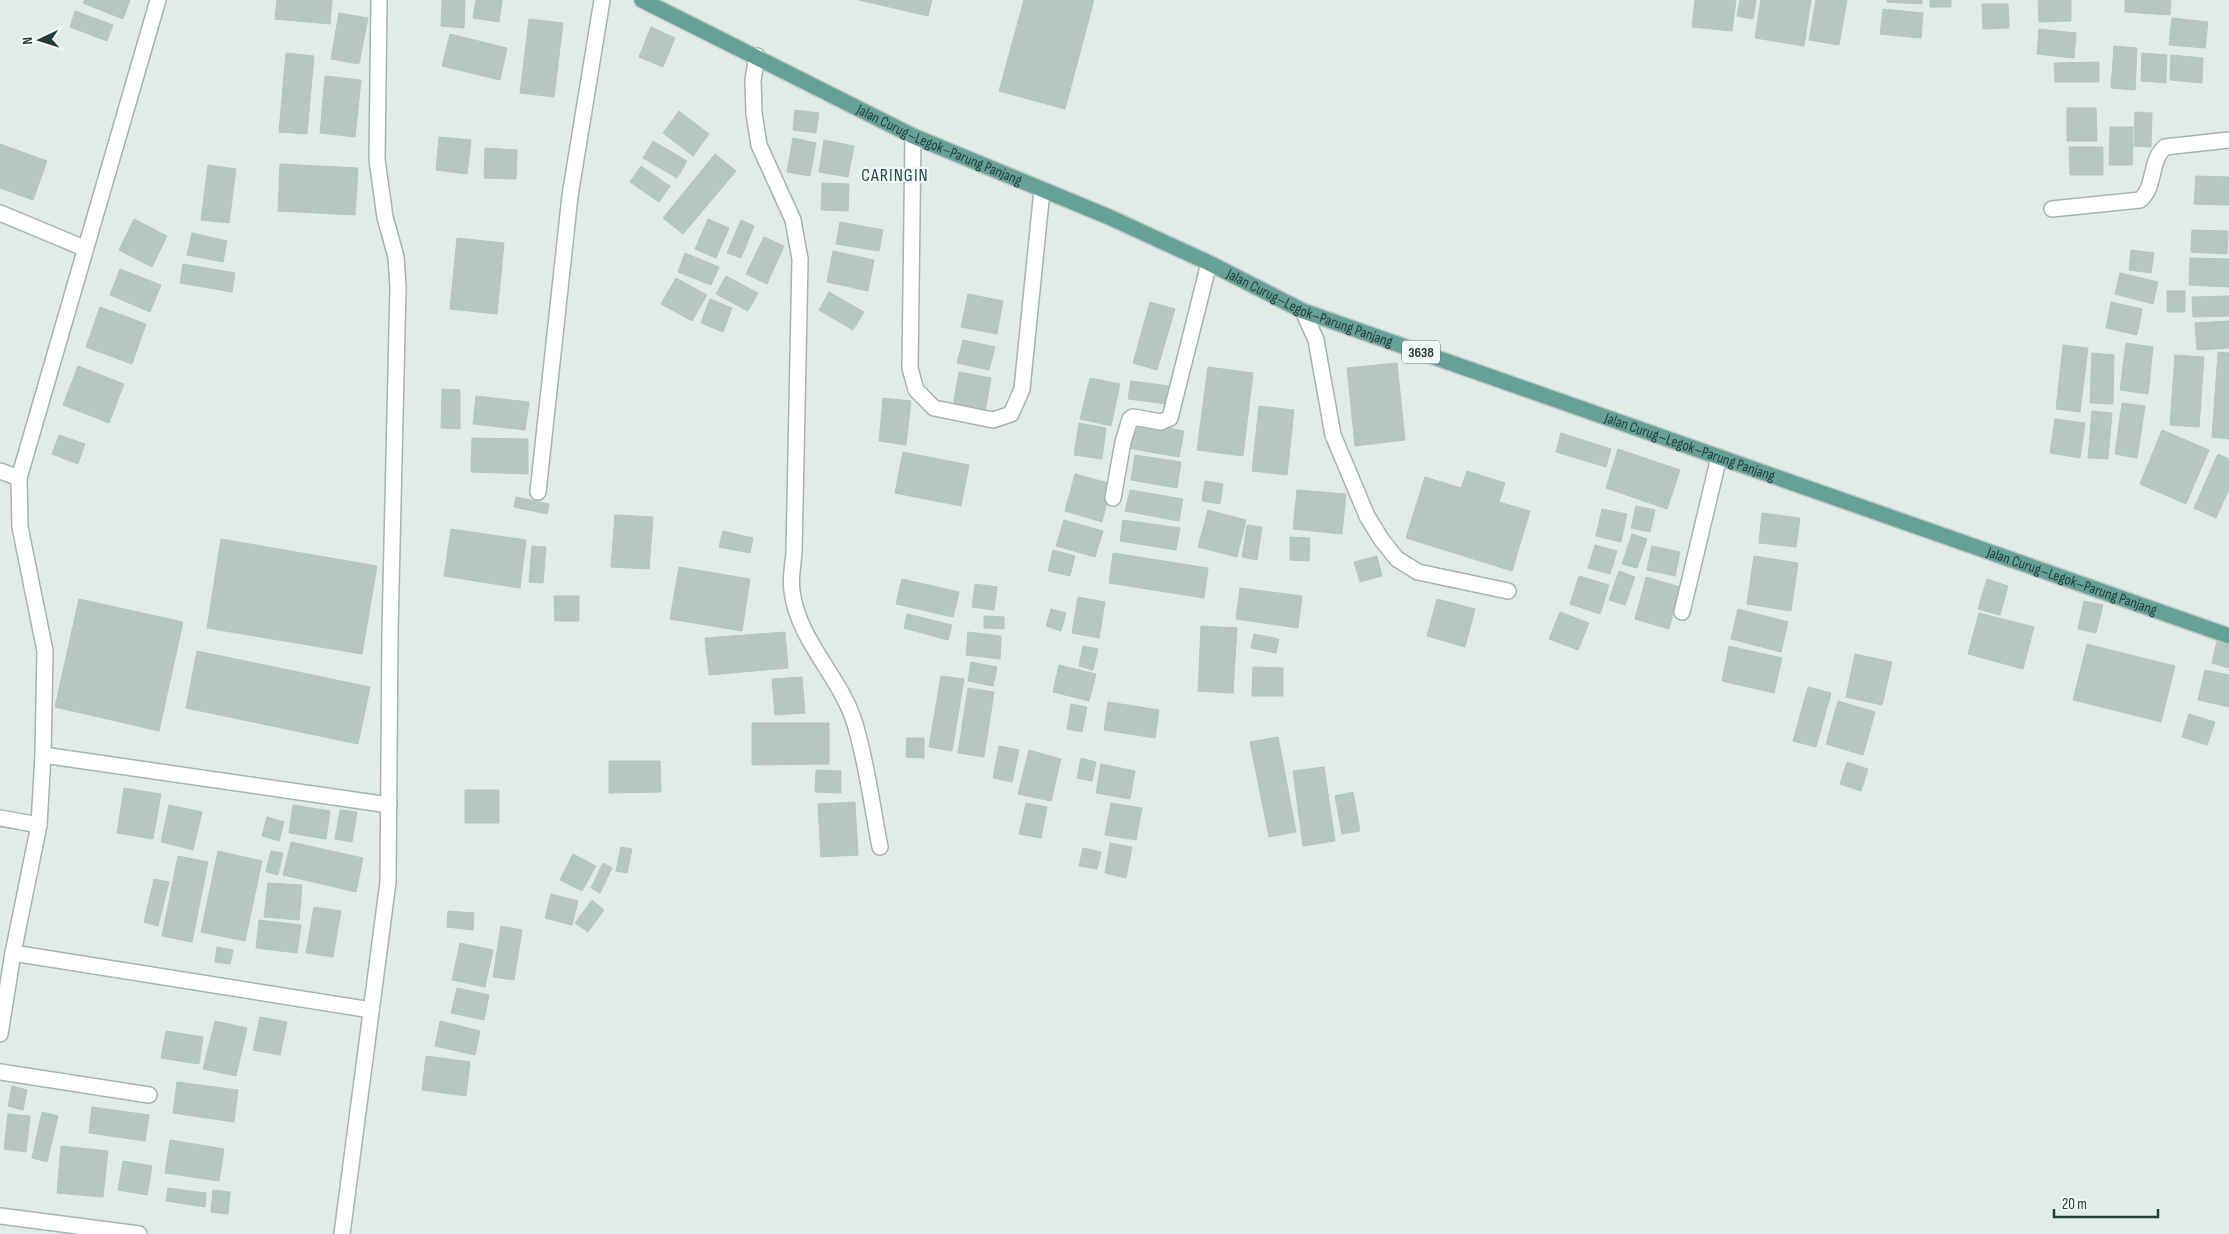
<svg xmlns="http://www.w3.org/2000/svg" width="2229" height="1234" font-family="'Sofia Sans Condensed',sans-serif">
<rect width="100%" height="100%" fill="#e1ece8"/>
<!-- building -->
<g fill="#b7c6c1" stroke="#b4c5c0">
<polygon points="85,0 130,0 123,19 83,3"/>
<polygon points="277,0 332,0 330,24 275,19"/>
<polygon points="442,0 465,0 464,28 441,26"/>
<polygon points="476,0 502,0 499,22 473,18"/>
<polygon points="859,0 932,0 928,16"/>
<polygon points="1024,0 1094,0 1065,109 999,91"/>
<polygon points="1695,0 1736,0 1732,31 1692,27"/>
<polygon points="1740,0 1756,0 1753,19 1737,16"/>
<polygon points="1761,0 1811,0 1804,46 1755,38"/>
<polygon points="1816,0 1847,0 1839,45 1809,40"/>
<polygon points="1887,0 1922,0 1922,4 1887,2"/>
<rect x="1930" y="0" width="21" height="7"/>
<polygon points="2038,0 2071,0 2071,21 2039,22"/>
<polygon points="2125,0 2171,0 2170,15 2125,12"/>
<polygon points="1982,4 2008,4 2009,28 1983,29"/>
<polygon points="1883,9 1923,13 1921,38 1880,34"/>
<polygon points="75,11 113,25 107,41 70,27"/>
<polygon points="339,13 368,18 359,64 331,59"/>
<polygon points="2172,18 2208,22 2205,48 2169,45"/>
<polygon points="529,19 563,23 554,97 520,93"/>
<polygon points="651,27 675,38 663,67 639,57"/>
<polygon points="2039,29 2076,33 2074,58 2037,54"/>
<polygon points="450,34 507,48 500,80 442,66"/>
<polygon points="2114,46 2137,48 2135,90 2111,88"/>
<polygon points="286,53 314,56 307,134 279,132"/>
<polygon points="2142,53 2167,55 2166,83 2141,81"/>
<polygon points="2171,55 2203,58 2202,83 2170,80"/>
<polygon points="2099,62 2099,82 2055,82 2054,63"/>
<polygon points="325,76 361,80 355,137 320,133"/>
<polygon points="2067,108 2096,108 2097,141 2067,141"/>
<polygon points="795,110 819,113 816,133 793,130"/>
<polygon points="679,111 709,134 693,156 663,133"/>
<polygon points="2135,112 2152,113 2151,147 2134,146"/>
<polygon points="2110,127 2133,127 2132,165 2109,165"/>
<polygon points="439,137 471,140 467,174 436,170"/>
<polygon points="793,138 816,143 810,176 787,172"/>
<polygon points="824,140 854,146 848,177 819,172"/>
<polygon points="653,141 687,161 677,178 643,158"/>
<polygon points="0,144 47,161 33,200 0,188"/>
<polygon points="2069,147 2103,147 2103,175 2070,175"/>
<polygon points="485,148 517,150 516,179 484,178"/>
<polygon points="715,154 736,171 683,234 663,218"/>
<polygon points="280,164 358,168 355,215 278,211"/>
<polygon points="208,165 236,169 229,223 201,220"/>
<polygon points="641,166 670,186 659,202 630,182"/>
<polygon points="2196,176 2229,177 2229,205 2194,204"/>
<polygon points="822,183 849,184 848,211 821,210"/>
<polygon points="134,219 167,236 152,267 119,250"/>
<polygon points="708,219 729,228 716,258 695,249"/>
<polygon points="741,220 754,226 741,258 727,253"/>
<polygon points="840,222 883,230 879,251 836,244"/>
<polygon points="2192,230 2228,231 2227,254 2191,252"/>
<polygon points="192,233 227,241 223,262 187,255"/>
<polygon points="764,237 784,246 767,284 746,274"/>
<polygon points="457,238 504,243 497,314 450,309"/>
<polygon points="2131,250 2154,253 2151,273 2129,270"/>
<polygon points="833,251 874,260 868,291 827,282"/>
<polygon points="685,253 719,267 711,285 678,272"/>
<polygon points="2190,258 2229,259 2229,287 2189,285"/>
<polygon points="183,264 235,273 232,292 180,283"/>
<polygon points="120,269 161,285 150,312 110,295"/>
<polygon points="2120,273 2158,282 2153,304 2115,294"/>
<polygon points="726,276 758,293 748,311 716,294"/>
<polygon points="676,278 707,295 692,321 661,304"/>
<rect x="2167" y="291" width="18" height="21"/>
<polygon points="829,292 864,312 853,330 819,310"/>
<polygon points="968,294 1003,301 997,334 961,327"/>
<polygon points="2229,296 2229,316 2193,317 2192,297"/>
<polygon points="710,299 732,308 723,332 701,323"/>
<polygon points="1150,302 1175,309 1157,370 1133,363"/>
<polygon points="2111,302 2142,309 2137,335 2106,328"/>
<polygon points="100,307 146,324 132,364 86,347"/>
<polygon points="2229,321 2229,348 2197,350 2195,323"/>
<polygon points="963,340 995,347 989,370 957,363"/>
<polygon points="2126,343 2153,347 2148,394 2120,390"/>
<polygon points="2063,345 2088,348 2080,412 2056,409"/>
<polygon points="2218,352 2229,353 2229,439 2212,437"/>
<polygon points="2092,353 2114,355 2113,404 2090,403"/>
<polygon points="2175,355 2204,357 2199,427 2170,425"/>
<polygon points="1397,363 1405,440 1355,446 1347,368"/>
<polygon points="78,366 124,384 109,423 63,405"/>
<polygon points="1208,367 1253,373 1243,456 1197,450"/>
<polygon points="959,372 991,378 985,412 953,406"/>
<polygon points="1090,378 1120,384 1111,426 1080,419"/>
<polygon points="1131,381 1170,386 1167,404 1128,399"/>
<polygon points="442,389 460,390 460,429 441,428"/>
<polygon points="476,396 529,402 525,430 473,424"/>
<polygon points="883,398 911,401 906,445 879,441"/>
<polygon points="2122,403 2145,406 2137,458 2115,454"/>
<polygon points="1259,406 1294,410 1287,475 1252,471"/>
<polygon points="2092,411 2112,413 2108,459 2088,458"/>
<polygon points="2055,419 2085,423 2080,458 2050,453"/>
<polygon points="1132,421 1184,431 1179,457 1127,448"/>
<polygon points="1079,423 1106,428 1102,459 1074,455"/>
<polygon points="2162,430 2209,450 2186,504 2140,484"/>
<polygon points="1561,433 1611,449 1606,467 1556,452"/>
<polygon points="59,435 85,444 78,464 52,454"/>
<polygon points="472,438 528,439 528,474 471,472"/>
<polygon points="1618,449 1680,470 1667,509 1606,488"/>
<polygon points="903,452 969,465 961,506 895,493"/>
<polygon points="2218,454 2229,459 2229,489 2216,518 2194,508"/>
<polygon points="1135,455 1181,462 1177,488 1131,480"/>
<polygon points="1467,471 1505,483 1499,502 1530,511 1512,571 1406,538 1425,477 1461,488"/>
<polygon points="1075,474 1112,484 1102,522 1065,511"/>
<polygon points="1205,481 1223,484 1220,504 1202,501"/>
<polygon points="1130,490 1183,499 1179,521 1125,511"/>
<polygon points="1297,490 1346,494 1342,534 1293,529"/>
<polygon points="516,497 549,504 547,514 514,507"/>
<polygon points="1636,506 1655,510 1650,532 1631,528"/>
<polygon points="1602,509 1627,514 1621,542 1596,536"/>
<polygon points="1208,510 1246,520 1237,557 1198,547"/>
<polygon points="1762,513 1800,518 1796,547 1759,543"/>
<polygon points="615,515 653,517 649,569 611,567"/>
<polygon points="1064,520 1103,531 1095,557 1056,546"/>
<polygon points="1123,520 1180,528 1176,550 1120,541"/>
<polygon points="1247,525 1262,527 1257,560 1242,557"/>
<polygon points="451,529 526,540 520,588 444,576"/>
<polygon points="723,531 753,538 750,553 719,547"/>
<polygon points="1632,534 1647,539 1637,568 1622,564"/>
<polygon points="1290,537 1310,538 1309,561 1290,560"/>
<polygon points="221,539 377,566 362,654 207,628"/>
<polygon points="1595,545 1617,551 1610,574 1588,568"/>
<polygon points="532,546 546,547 543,583 529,582"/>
<polygon points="1652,546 1680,552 1675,576 1647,570"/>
<polygon points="1053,550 1075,556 1070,576 1048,571"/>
<polygon points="1113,553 1208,568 1204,598 1109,583"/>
<polygon points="1377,556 1382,576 1360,582 1354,562"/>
<polygon points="1754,556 1798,563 1791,611 1747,604"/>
<polygon points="679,567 750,579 742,631 670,619"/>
<polygon points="1619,571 1635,577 1625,605 1609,600"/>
<polygon points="1579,576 1609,585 1600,614 1570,604"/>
<polygon points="1646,577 1680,587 1669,629 1635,619"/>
<polygon points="902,579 959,592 953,617 896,604"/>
<polygon points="1987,579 2008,586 2000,615 1978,609"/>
<polygon points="975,584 997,587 994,610 972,607"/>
<polygon points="1240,588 1302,596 1298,628 1236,619"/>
<polygon points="554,596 579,596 579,621 555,621"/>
<polygon points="1078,597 1105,602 1099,638 1072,633"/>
<polygon points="79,599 183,622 159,731 55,707"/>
<polygon points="1437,599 1475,609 1465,647 1427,636"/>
<polygon points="2084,601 2103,605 2096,633 2078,629"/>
<polygon points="1051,609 1066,613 1061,631 1046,626"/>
<polygon points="1738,609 1788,622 1781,652 1731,639"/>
<polygon points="1560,612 1589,623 1578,650 1549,639"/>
<polygon points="1979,613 2034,627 2023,669 1968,654"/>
<polygon points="907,614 952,625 948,640 904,628"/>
<polygon points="984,616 1004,617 1004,629 984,628"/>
<polygon points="1201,626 1237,628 1233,693 1198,691"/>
<polygon points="785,632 788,668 709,675 705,638"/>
<polygon points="968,632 1001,636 1000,659 966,655"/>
<polygon points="1254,634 1279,639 1276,653 1251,648"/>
<polygon points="2217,641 2229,644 2229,668 2212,663"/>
<polygon points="2087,644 2175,666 2161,722 2073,700"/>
<polygon points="1083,646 1098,649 1093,670 1079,666"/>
<polygon points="1729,646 1782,658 1774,693 1722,681"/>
<polygon points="197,651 370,687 358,744 186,708"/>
<polygon points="1855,654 1892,662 1882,705 1846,697"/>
<polygon points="971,662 997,667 993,686 968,681"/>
<polygon points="1059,665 1096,674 1089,701 1053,692"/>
<polygon points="1253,667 1283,668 1283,696 1252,696"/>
<polygon points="2205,670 2229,675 2229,707 2198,700"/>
<polygon points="941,676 964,679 952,751 929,747"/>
<polygon points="802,677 805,713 775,715 772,679"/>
<polygon points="1808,687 1831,693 1816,747 1793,741"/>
<polygon points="968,688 994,692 984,757 958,753"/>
<polygon points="1838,701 1875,712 1863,755 1826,744"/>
<polygon points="1108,702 1159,710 1155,738 1104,730"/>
<polygon points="1071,704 1087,707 1082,732 1067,729"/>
<polygon points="2189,714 2215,722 2207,745 2182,737"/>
<polygon points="752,723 829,723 829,764 752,765"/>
<polygon points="1278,737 1296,832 1269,837 1250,742"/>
<polygon points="907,738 924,738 924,758 906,757"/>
<polygon points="999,746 1019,750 1012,782 993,778"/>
<polygon points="1029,750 1061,759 1051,801 1018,794"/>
<polygon points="1081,758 1096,762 1092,781 1077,778"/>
<polygon points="609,761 660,761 661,792 609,793"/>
<polygon points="1847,762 1868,769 1861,791 1840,784"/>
<polygon points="1101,764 1135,771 1130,799 1096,793"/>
<polygon points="1324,767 1335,841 1303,846 1293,771"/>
<polygon points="816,770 841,771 841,793 815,792"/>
<polygon points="124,788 161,794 153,839 117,833"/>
<rect x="465" y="790" width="34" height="33"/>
<polygon points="1353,792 1360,831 1342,834 1335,796"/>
<polygon points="855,802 858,855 821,857 818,804"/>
<polygon points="1026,803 1047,807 1041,838 1019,834"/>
<polygon points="1111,803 1142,808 1136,840 1105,835"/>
<polygon points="169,805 202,812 193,850 161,842"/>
<polygon points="293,805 330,811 326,839 289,833"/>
<polygon points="340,810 357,812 352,842 335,839"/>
<polygon points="267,817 284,822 279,841 262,836"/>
<polygon points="291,842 363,858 356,892 283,875"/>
<polygon points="1110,843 1132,847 1126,878 1105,873"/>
<polygon points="621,847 632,849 627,873 616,871"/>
<polygon points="1083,848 1101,852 1097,869 1079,866"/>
<polygon points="218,851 262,861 245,941 201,932"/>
<polygon points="271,851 283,853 278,875 266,872"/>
<polygon points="573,854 596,866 582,891 560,880"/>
<polygon points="178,856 208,862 192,942 162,936"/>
<polygon points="603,863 612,868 600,893 591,888"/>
<polygon points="154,879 169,882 158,926 144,922"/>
<polygon points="268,883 302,885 299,920 264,917"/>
<polygon points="551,894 578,901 572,925 545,918"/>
<polygon points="592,900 604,910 588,932 575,923"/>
<polygon points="314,907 341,911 333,957 306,953"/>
<polygon points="448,911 474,913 473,930 447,927"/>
<polygon points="259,920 301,925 297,953 256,948"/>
<polygon points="501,926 522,930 514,980 493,977"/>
<polygon points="460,943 493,950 485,987 452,980"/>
<polygon points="217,947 233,950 230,964 215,962"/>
<polygon points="457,988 489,995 484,1020 451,1013"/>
<polygon points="260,1017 287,1022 280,1055 253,1050"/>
<polygon points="215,1021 247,1028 236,1076 203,1069"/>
<polygon points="440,1021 480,1031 475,1055 435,1046"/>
<polygon points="166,1031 203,1037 199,1064 161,1058"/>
<polygon points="426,1056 470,1062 466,1096 422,1090"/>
<polygon points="177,1082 238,1090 234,1122 173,1113"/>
<polygon points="12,1086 27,1090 23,1110 8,1106"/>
<polygon points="92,1107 149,1115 145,1141 89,1133"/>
<polygon points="42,1112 58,1116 47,1162 32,1158"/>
<polygon points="8,1114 30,1116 26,1152 4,1149"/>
<polygon points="170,1140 224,1149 219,1181 165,1173"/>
<polygon points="61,1146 108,1151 103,1197 57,1193"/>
<polygon points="123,1161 152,1166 147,1195 118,1190"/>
<polygon points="168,1188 206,1193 205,1207 166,1201"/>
<polygon points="213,1190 230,1192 228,1214 211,1212"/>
</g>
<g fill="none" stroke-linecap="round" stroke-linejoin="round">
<defs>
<g id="lane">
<polyline points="913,136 910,368 916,390 934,408 993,420 1011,414 1022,389 1042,190"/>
<path d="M 2052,209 L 2140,200 C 2156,187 2149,161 2165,147 L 2229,140"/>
</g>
<g id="street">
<path d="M 757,56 L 753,80 L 754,113 L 759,145 L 793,220 L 800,259 L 794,553 C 793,565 790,579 792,591 C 798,641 841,677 855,724 C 867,764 872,806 880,847"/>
<polyline points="0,213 84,248"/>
<polyline points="1303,311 1316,340 1333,435 1367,516 1381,539 1397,559 1418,572 1508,591"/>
<polyline points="0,471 19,478"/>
<polyline points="538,492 570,196 602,0"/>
<polyline points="1113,498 1123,442 1130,419 1133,417 1161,422 1170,418 1209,263"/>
<polyline points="1682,612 1719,457"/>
<polyline points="43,755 389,805"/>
<polyline points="0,818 39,825"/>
<polyline points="13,953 371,1010"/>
<polyline points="0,1034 13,953 39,825 43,755 45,651 20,527 19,478 158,0"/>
<polyline points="0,1072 149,1095"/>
<polyline points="0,1216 139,1234"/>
<polyline points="342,1234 388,882 390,631 398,287 396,257 385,217 377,160 379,0"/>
</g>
<g id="primary">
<path id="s1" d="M 642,0 L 913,136 L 1109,217 L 1209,263 L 1303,311 L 2229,636"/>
</g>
</defs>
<!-- lane casing -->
<use href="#lane" stroke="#a4b4b0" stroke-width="18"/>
<!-- street casing -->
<use href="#street" stroke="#a4b4b0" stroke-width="18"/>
<!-- primary casing -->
<use href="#primary" stroke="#c1c8c7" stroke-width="18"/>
<!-- lane -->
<use href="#lane" stroke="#fff" stroke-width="15"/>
<!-- street -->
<use href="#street" stroke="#fff" stroke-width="15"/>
<!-- primary -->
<use href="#primary" stroke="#66a198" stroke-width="15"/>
</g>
<g text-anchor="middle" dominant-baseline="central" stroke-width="4.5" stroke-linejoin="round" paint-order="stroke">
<!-- shield labels -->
<rect fill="#f2f8f6" stroke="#607471" stroke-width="1" x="1402" y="340.5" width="38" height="23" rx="4"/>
<g font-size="14" font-weight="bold" fill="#223c38">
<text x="1421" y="352">3638</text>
</g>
<!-- street labels -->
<g font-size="15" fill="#223c38" stroke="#f2f8f6">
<text stroke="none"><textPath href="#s1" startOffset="331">Jalan Curug–Legok–Parung Panjang</textPath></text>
<text stroke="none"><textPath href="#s1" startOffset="736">Jalan Curug–Legok–Parung Panjang</textPath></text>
<text stroke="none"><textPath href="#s1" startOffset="1141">Jalan Curug–Legok–Parung Panjang</textPath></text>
<text stroke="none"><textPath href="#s1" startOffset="1546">Jalan Curug–Legok–Parung Panjang</textPath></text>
</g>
<!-- quarter labels -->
<g font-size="18" letter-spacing="1" fill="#1e4e48" stroke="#f2f8f6">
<text x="895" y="175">CARINGIN</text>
</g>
</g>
<!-- north arrow -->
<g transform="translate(40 40) rotate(266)" stroke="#f2f8f6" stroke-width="4" paint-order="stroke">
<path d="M0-4L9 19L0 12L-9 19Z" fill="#223c38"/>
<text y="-8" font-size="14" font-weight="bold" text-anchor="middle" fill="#223c38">N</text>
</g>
<!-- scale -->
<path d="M2054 1209v8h104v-8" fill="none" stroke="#223c38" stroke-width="2.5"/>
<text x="2062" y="1209" font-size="15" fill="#223c38" stroke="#f2f8f6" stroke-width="4" paint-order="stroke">20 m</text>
</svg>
